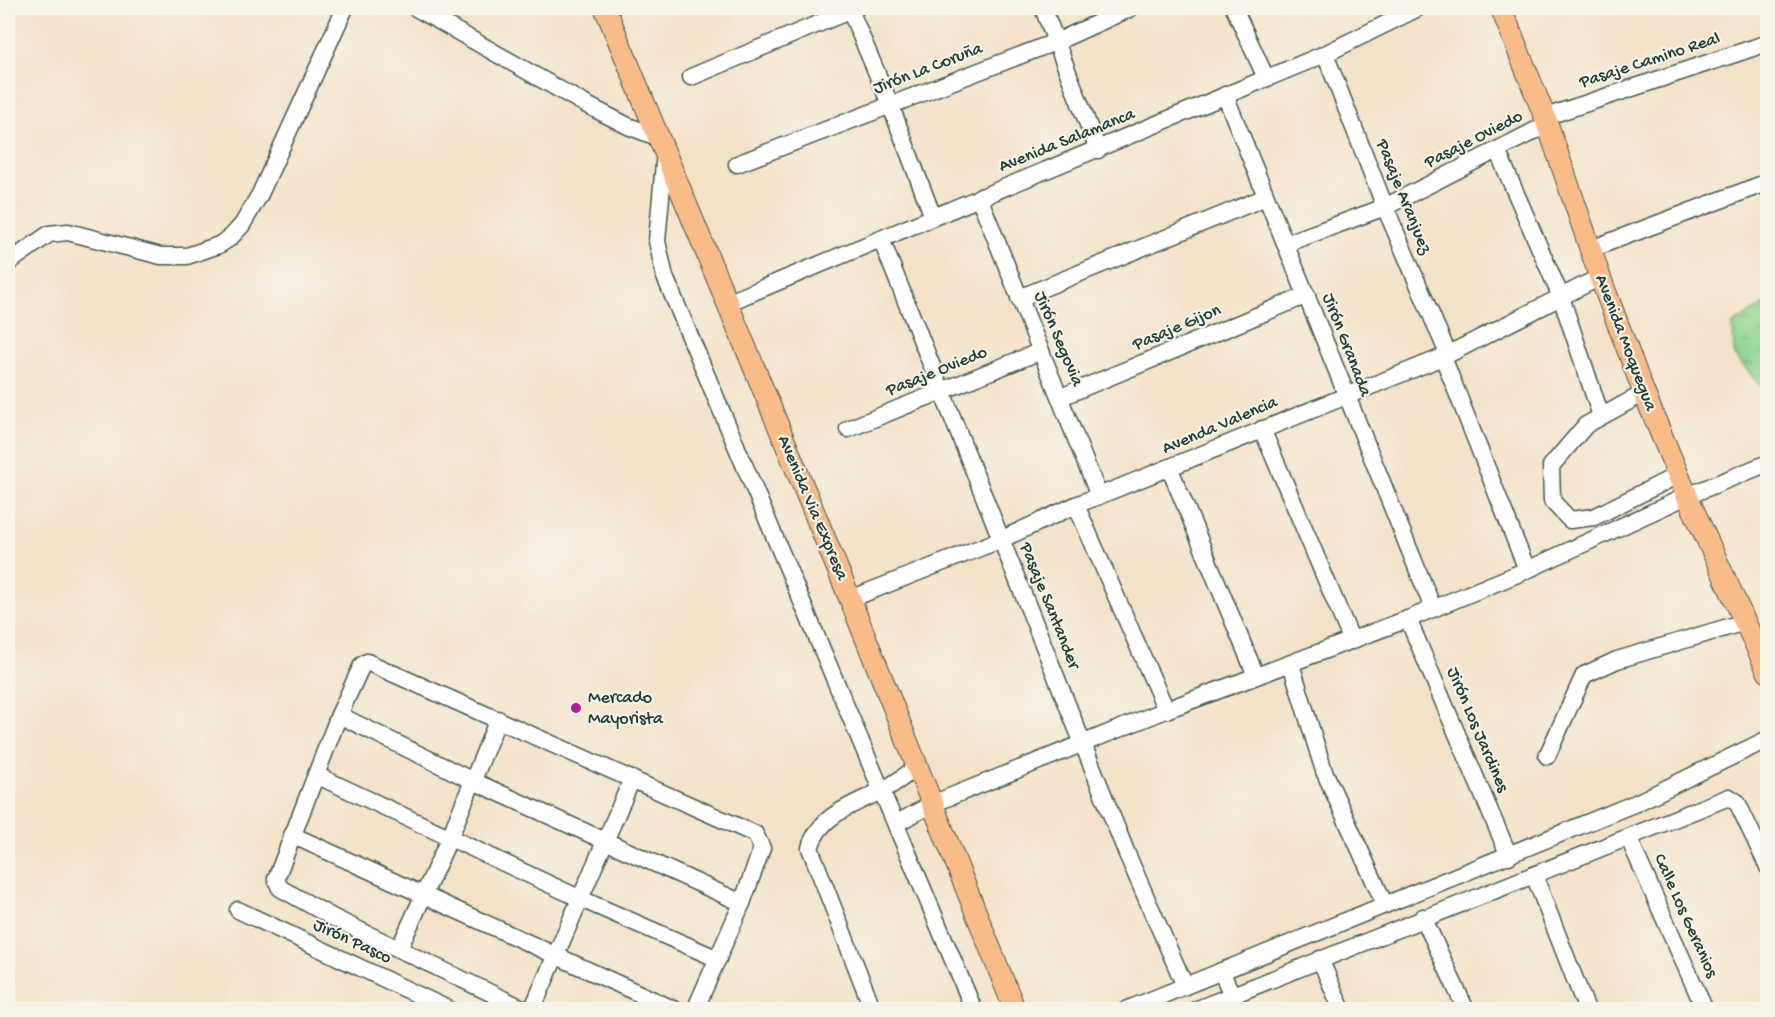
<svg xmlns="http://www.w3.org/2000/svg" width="1775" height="1017" font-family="'Gochi Hand',sans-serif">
<defs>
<pattern id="wetland-marsh" width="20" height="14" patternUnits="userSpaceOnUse" patternTransform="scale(1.5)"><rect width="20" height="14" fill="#91d791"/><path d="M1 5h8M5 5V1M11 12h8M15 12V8" fill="none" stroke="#7db97e"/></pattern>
</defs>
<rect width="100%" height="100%" fill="#f7f3e8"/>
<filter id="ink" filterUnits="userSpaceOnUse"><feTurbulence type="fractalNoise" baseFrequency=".0167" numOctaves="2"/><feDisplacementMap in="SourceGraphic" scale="12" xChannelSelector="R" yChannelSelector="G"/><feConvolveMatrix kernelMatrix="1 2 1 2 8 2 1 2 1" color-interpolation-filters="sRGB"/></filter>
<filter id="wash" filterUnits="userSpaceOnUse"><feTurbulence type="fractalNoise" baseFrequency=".008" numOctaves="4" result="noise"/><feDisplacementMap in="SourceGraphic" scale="24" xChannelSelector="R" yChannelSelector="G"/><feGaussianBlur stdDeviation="1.35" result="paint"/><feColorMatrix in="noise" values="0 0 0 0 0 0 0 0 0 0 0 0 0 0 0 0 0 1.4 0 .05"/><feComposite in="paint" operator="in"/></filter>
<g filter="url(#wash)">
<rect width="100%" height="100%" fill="#f4e2c8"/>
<!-- wetland -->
<polygon fill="url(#wetland-marsh)" stroke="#588a62" stroke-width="1.5" points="1767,303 1767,385 1762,388 1734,354 1733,324"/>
</g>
<g filter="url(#ink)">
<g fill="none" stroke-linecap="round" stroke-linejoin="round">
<defs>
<g id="minor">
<polyline points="416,8 585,104 628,126 660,138"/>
<polyline points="1043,8 1098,150"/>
<polyline points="1234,8 1266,78"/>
<polyline points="850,10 890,104 933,217"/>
<polyline points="1325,54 1385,207 1448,354"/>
<polyline points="691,77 856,8"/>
<path d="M 1225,95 C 1293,266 1362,437 1433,608"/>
<polyline points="1545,117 1768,43"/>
<polyline points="1497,150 1561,297 1601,416"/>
<polyline points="665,152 657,241 665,277 974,1010"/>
<polyline points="737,164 1058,41 1131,8"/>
<polyline points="979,197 1099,496"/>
<polyline points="881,239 1127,854 1185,986"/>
<polyline points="1285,244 1385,207 1548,124"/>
<polyline points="1591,249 1768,182"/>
<polyline points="8,263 49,234 68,232 161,256 187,256 219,245 230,238 242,225 260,194 345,8"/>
<polyline points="1019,298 1266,197"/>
<polyline points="727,303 1325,54 1418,8"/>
<polyline points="1443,357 1527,570"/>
<polyline points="1644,393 1586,425 1551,466 1552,501 1570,520 1594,517 1678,475"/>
<polyline points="1061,397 1307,295"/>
<polyline points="848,429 1041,351"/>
<polyline points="1262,429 1352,641"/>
<polyline points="1170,469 1256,676"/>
<polyline points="1076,505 1166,710"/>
<polyline points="850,599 1000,540 1076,505 1443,357 1600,277"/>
<polyline points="1408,619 1509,856"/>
<polyline points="1291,664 1324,771 1385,905"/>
<polyline points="339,715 473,781 742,903"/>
<polyline points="1547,756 1584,675 1617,660 1745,622"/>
<polyline points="316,775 581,899 718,959"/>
<polyline points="897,823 932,804 1166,710 1408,619 1527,570 1687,496 1768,463"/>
<polyline points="292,835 675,1010"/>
<polyline points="1629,839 1705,1010"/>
<polyline points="1534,875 1587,1010"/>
<polyline points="238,910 450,1010"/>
<polyline points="1423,917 1466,1010"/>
<polyline points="399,949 450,837 498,719"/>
<polyline points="1320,959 1342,1010"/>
<polyline points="1221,971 1239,1010"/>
<polyline points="526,1010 334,918 280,888 276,879 339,715 362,665 367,662 755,834 762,848 742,903 695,1010"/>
<polyline points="532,1010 632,779"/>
<path d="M 873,1010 L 810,848 C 819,815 853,805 881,791 C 894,785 906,775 917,767"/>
<polyline points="1126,1010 1636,803 1768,739"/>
<polyline points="1195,1010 1729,797 1737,802 1768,867"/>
</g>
<g id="major">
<polyline points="605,8 850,599 1015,1010"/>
<polyline points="1501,8 1545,117 1600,277 1644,393 1687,496 1768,672"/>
</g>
</defs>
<!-- minor casing -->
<use href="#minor" stroke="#3f564a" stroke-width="19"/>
<!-- major casing -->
<use href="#major" stroke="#3f564a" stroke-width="23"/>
<!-- minor -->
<use href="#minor" stroke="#fff" stroke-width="16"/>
<!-- major -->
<use href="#major" stroke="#f9bc89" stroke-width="21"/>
</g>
</g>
<!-- markers -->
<circle fill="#b5179e" stroke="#f7f3e8" stroke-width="2" cx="576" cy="708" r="6"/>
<g text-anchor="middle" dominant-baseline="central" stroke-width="4.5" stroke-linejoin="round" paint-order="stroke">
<!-- street labels -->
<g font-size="18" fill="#1f3d34" stroke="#f7f3e8">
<text transform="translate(1650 61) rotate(-18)">Pasaje Camino Real</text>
<text transform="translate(928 69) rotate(-21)">Jirón La Coruña</text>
<text transform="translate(1474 140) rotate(-27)">Pasaje Oviedo</text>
<text transform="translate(1067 141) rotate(-22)">Avenida Salamanca</text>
<text transform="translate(1403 197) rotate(68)">Pasaje Aranjuez</text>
<text transform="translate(1177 328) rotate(-23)">Pasaje Gijon</text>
<text transform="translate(1058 339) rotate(67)">Jirón Segovia</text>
<text transform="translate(1625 343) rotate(69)">Avenida Moquegua</text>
<text transform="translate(1346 345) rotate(69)">Jirón Granada</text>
<text transform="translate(937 372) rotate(-22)">Pasaje Oviedo</text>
<text transform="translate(1220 426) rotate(-23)">Avenda Valencia</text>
<text transform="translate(812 508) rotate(67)">Avenida Via Expresa</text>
<text transform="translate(1049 606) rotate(68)">Pasaje Santander</text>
<text transform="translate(1477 730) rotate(67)">Jirón Los Jardines</text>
<text transform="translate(1685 916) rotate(66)">Calle Los Geranios</text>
<text transform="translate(352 942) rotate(25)">Jirón Pasco</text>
</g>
<!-- poi labels -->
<g font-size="18" fill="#1f3d34" stroke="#f7f3e8" text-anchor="start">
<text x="588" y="698">Mercado<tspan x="588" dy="21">Mayorista</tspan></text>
</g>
</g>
<!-- margin -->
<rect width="1775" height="1017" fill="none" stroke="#f7f3e8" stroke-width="30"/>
</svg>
